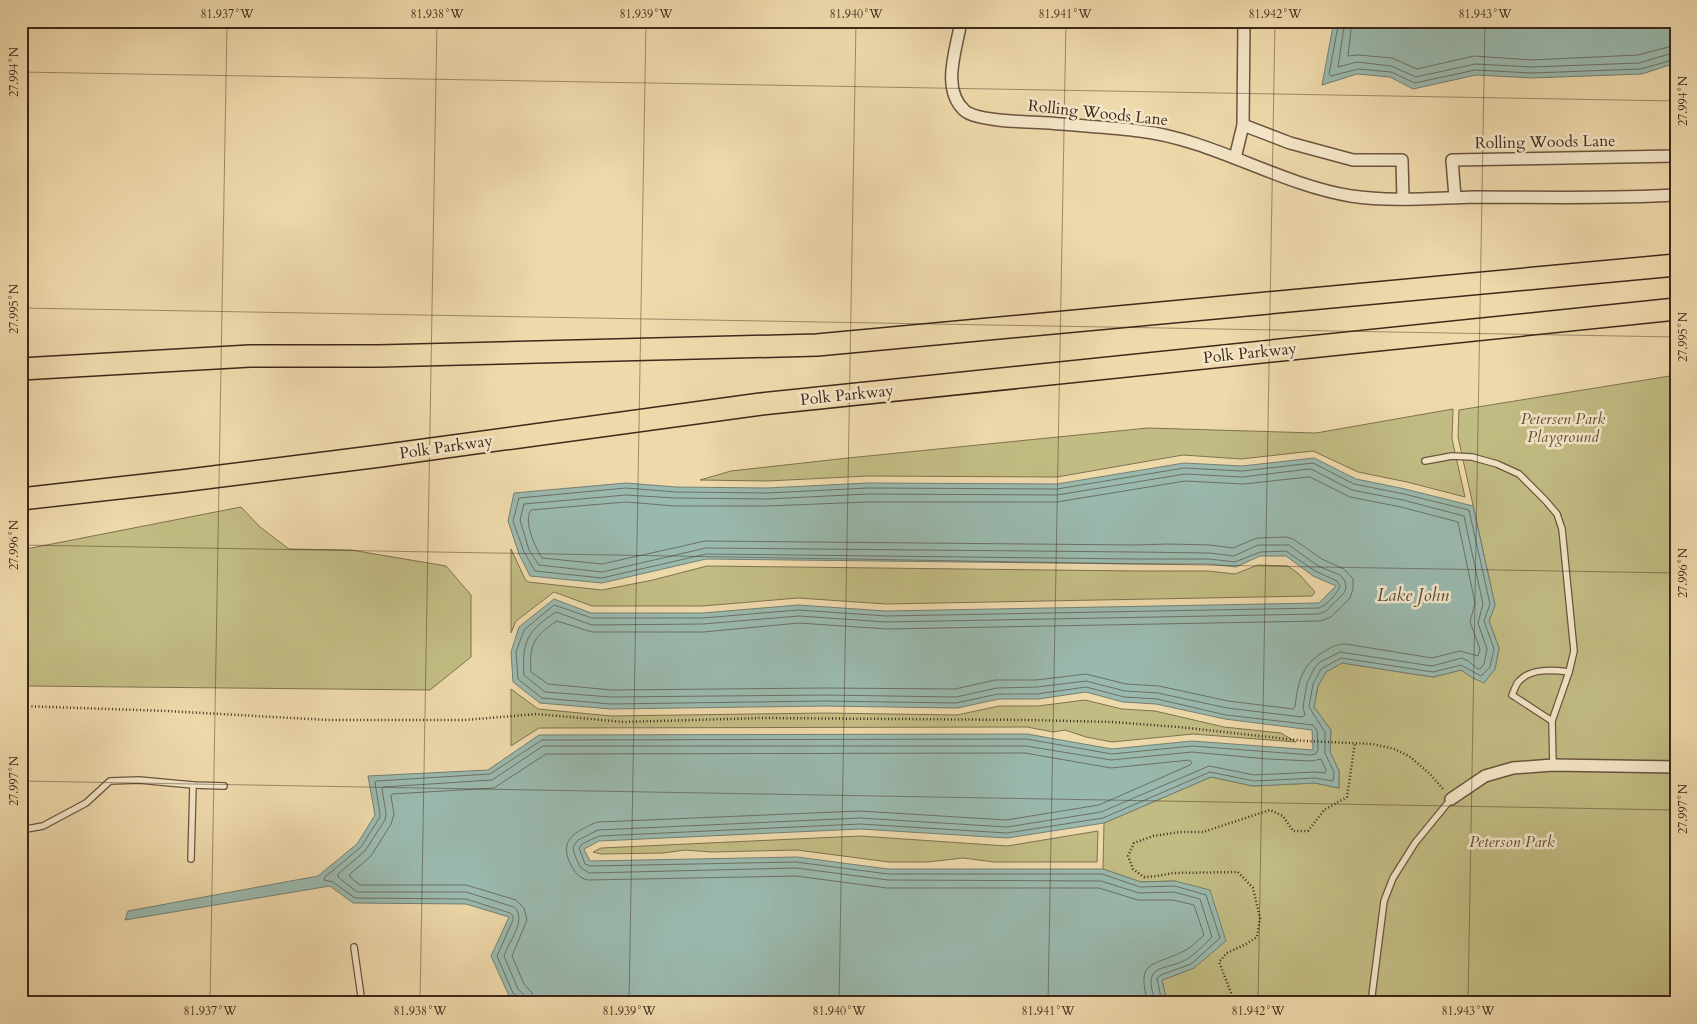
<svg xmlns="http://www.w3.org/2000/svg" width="1697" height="1024" font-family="Cardo,serif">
<rect width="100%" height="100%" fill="#eed9ab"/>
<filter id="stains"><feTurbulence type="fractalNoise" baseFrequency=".004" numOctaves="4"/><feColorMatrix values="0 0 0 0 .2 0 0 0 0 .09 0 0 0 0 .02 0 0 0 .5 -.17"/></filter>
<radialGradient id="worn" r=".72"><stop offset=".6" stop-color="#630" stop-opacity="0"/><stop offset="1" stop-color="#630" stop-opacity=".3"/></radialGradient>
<!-- green -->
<g fill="#c1bc83" stroke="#80724f">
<polygon points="1676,375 1676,1003 1215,1003 1194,997 1166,998 1162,980 1194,968 1175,881 1141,882 1103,869 1104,823 1211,777 1253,786 1315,783 1339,788 1339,771 1330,752 1331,730 1314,707 1318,686 1326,672 1342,663 1433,677 1461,670 1473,678 1484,682 1495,669 1499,648 1489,621 1495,605 1458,437 1459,410"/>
<polygon points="1453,409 1452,439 1465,497 1407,482 1358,472 1313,451 1241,459 1183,455 1057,477 868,476 767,481 700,480 731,471 848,458 1148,428 1316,433"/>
<polygon points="241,507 260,527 289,549 351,550 446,566 471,595 471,657 430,690 28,686 21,682 21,550"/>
<polygon points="511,549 525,579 528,582 602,590 653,580 707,566 1135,571 1208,571 1235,574 1258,565 1288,566 1299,574 1315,592 1312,596 886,604 798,598 703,606 592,606 554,592 516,621 511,633"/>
<polygon points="511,689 538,709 611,716 825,713 957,715 999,706 1038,706 1085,700 1122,709 1155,711 1224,727 1281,733 1296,742 1193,734 1112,742 1086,737 1065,730 1053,732 1027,727 539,728 511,746"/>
<polygon points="1098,831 1097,862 994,862 963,858 928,862 889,862 797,850 712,852 685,850 663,853 601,854 593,852 601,848 860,836 1007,846"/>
</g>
<!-- water -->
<g fill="#9ab9ae" stroke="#767f73">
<polygon points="1334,21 1676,21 1676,63 1642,74 1532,78 1476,75 1413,89 1390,77 1357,74 1322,85"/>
<polygon points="1314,458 1356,479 1405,489 1473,506 1495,605 1489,621 1499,648 1495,669 1484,683 1473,678 1461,670 1433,677 1342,663 1326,672 1318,686 1314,707 1331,730 1330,752 1339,771 1339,788 1315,783 1253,786 1211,777 1104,823 1007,838 860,829 599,841 584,849 590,861 797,857 888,869 1103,869 1141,882 1175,881 1210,890 1226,941 1194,968 1162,980 1166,998 1194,997 1215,1003 518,1003 510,998 491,956 509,917 466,904 353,903 330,886 125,920 128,911 318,876 357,844 375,815 368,776 488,770 539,735 1027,734 1112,749 1192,741 1313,750 1312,730 1225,719 1156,704 1123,702 1086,692 1038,699 999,699 957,708 825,706 611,709 540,703 513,682 511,652 519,627 554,599 591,613 703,613 798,605 886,611 1319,603 1336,586 1313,576 1286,556 1260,556 1236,567 1209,564 1136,564 706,559 602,583 530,576 519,554 508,521 514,493 626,483 676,487 767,488 868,483 1057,484 1184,463 1242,466"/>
</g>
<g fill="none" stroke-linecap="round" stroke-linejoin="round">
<!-- shore -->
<g stroke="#6c7064" stroke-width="1">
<polyline points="1339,21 1329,74 1331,76 1358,69 1391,72 1415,83 1475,70 1532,73 1641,69 1676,59"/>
<polyline points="1345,21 1338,67 1357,62 1391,66 1416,77 1475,64 1532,67 1639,63 1676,52"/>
<polyline points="1352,21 1348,56 1358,55 1392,58 1417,69 1474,56 1532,60 1638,55 1676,45"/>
<path d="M 1311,469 L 1352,490 L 1403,500 L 1464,516 L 1483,604 L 1478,623 L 1487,649 L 1484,664 L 1481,668 L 1478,669 L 1468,661 L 1462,658 L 1432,666 L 1340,652 L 1320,662 L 1315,667 L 1307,683 L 1303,707 L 1305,715 L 1302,717 L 1227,708 L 1158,693 L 1125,691 L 1086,681 L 1037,687 L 997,688 L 956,697 L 825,695 L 611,697 L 545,692 L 524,675 C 522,641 527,631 556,612 L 592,625 L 703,624 L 799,616 L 886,622 L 1319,614 L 1326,611 L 1344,593 L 1346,588 L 1345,581 L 1340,575 L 1318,566 L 1289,545 L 1258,545 L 1234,556 L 1209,553 L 1136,552 L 706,548 L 602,572 L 539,565 L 529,550 L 520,520 L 524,504 L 626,495 L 675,498 L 767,499 L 868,494 L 1057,495 L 1185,474 L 1242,477 Z"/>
<path d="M 1310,477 L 1350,497 L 1401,507 L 1458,522 L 1475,603 L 1470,622 L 1480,649 L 1478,656 L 1460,651 L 1432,658 L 1346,644 C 1338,644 1333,646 1327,650 C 1302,663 1298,681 1295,707 L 1293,709 L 1228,701 L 1159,686 L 1126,684 L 1086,674 L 1036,680 L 995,680 L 955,689 L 825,688 L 612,690 L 548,684 L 531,672 C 529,644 534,636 557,621 L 592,632 L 703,632 L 799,623 L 887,629 L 1320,621 L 1331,617 L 1350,598 L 1353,589 L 1353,579 L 1344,569 L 1322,559 L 1293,539 L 1286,537 L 1257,538 L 1233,548 L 1210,545 L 1169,544 L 1135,545 L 705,541 L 602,564 L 542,558 C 535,546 523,522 531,510 L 626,502 L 675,506 L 767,506 L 868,502 L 1057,502 L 1185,481 L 1243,484 Z"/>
<path d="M 520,1003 L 519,998 L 513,993 L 497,956 L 513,920 L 513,916 L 510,913 L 466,899 L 355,898 L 333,882 L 324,880 L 325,877 L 361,847 L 380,817 L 380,814 L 375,783 L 376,781 L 490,774 L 542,740 L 1026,739 L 1112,754 L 1192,746 L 1311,755 L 1316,754 L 1318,749 L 1317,730 L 1313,725 L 1226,715 L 1157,699 L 1124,697 L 1086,687 L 1037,694 L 998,694 L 956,703 L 825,701 L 611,704 L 542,698 L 518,679 L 516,652 L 524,630 L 554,605 L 592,618 L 703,618 L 798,610 L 886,616 L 1319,608 C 1327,605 1337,594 1340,586 L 1337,581 L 1315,571 L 1286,551 L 1260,552 L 1235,562 L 1209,559 L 1136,559 L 706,554 L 602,578 L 535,571 L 524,552 L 513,521 L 519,498 L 626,488 L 676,492 L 767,493 L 868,488 L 1057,489 L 1184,468 L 1242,471 L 1313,463 L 1354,484 L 1404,494 L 1469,510 L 1490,604 L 1484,621 L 1494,649 L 1490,667 L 1481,676 L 1461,665 L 1433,672 L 1341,658 L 1321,669 L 1313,684 L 1309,707 L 1325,732 L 1325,753 L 1334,772 L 1333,781 L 1315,778 L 1254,781 L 1210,772 L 1103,818 L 1007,833 L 860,824 L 599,836 L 582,844 L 579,848 L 585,864 L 590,866 L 796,862 L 888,874 L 1102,874 L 1140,887 L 1175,886 L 1206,895 L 1220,938 L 1191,964 L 1161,975 L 1157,978 L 1161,998 L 1163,1002 L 1196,1003"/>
<path d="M 526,1003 L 525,996 L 518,989 L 504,956 C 508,942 528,920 514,907 L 466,892 L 357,892 L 338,877 L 338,874 L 365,851 L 385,820 L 386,813 L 382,789 L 383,787 L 492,780 L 543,746 L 1026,746 L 1111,760 L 1192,752 L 1268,759 L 1312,761 L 1321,759 L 1326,770 L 1325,773 L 1315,772 L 1254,775 L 1209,766 L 1101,812 L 1007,827 L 860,818 L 598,830 L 578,840 L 573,847 L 574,853 L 580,867 L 589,873 L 796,868 L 888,880 L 1101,881 L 1139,893 L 1174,892 L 1200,899 L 1212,937 C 1205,944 1197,952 1189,958 C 1165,973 1140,960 1156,1003"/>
<path d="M 534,1003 L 532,993 L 524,984 L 512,956 L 527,920 L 524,908 L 516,900 L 466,885 L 360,885 L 350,877 L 350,874 L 371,856 L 391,824 L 394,814 L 391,796 L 392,794 L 494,788 L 546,754 L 1025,753 L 1111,768 L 1190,760 L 1192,763 L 1190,765 L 1099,805 L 1006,820 L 860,811 L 599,822 C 592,823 587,827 581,830 C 565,838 563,850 571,865 C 575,873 579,878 588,880 L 796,876 L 887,888 L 1099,888 L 1138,900 L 1173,900 L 1194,905 L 1204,935 C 1197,941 1190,949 1182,952 C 1151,967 1136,960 1148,1003"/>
</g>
<defs>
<g id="lane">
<polyline points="1425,461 1452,456 1472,457 1497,464 1519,474 1545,500 1557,514 1562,529 1574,651 1569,672 1552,721 1553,765"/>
<path d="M 1552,721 L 1512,695 C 1514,691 1516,684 1519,681 C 1531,668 1553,670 1569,672"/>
<polyline points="21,830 43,826 86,803 110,781 139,780 193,785 224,786"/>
<polyline points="191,859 193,785"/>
<polyline points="354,947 362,1003"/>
<polyline points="174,1003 214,999 227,1003"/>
<polyline points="1371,1003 1384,901 1393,878 1415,843 1451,799"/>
</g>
<g id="street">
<path d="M 961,21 C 957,48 940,89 965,111 C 979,122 1032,122 1050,123 C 1080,126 1110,127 1140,131 C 1214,140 1278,184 1351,196 C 1392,202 1434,198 1474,197 C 1541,197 1609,199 1676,195"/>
<polyline points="1243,125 1290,143 1353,160 1402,160 1403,199"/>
<polyline points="1235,158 1243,125 1244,21"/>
<polyline points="1455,197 1452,160 1676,156"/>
<polyline points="1451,799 1485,776 1513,768 1553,765 1676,767"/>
</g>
<g id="highway">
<polyline points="21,369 250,356 379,356 817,345 1676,265"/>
<polyline points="21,499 181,481 380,456 761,404 1676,309"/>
</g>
</defs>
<!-- lane casing -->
<use href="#lane" stroke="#6b543f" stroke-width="8"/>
<!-- street casing -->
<use href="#street" stroke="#6b543f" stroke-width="14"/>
<!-- highway casing -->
<use href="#highway" stroke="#3f281b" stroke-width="24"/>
<!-- path -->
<g stroke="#3f281b" stroke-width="2.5" stroke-dasharray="1 2.5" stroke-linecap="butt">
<polyline points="21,706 167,711 328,720 465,720 537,714 624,722 762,718 1030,720 1112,722 1179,727 1305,741 1373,744 1394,749 1409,756 1430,774 1444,790"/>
<polyline points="1235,1003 1219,962 1227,953 1246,944 1257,937 1260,918 1253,888 1238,872 1173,873 1157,876 1144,877 1133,869 1128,856 1134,843 1153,836 1180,832 1203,832 1270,810 1283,816 1293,831 1308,831 1324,810 1347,797 1355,743"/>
</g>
<!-- lane -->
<use href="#lane" stroke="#f4e6c8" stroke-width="5.5"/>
<!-- street -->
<use href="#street" stroke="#f4e6c8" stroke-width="11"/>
<!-- highway -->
<use href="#highway" stroke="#eed9ab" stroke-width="21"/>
</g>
<!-- ticks -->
<path fill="none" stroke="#3f281b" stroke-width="1" stroke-opacity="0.45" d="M 21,72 L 1676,101M 21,308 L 1676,337M 21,545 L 1676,573M 21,781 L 1676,810M 210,1003 L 227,21M 420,1003 L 437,21M 629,1003 L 646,21M 839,1003 L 856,21M 1048,1003 L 1066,21M 1258,1003 L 1275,21M 1468,1003 L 1485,21"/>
<g text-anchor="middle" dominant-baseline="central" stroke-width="5" stroke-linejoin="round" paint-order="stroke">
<!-- street labels -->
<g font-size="16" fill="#3f281b" stroke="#f4e6c8">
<text transform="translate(1098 113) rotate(6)">Rolling Woods Lane</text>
<text transform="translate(1545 142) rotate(-1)">Rolling Woods Lane</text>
<text transform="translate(1250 353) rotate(-6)">Polk Parkway</text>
<text transform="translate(847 395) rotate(-6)">Polk Parkway</text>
<text transform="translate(446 447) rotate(-8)">Polk Parkway</text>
</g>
<!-- park labels -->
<g font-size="16" font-style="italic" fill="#604d35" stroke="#f4e6c8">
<text x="1563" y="419">Petersen Park<tspan x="1563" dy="18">Playground</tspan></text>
<text x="1512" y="842">Peterson Park</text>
</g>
<!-- water labels -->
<g font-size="18" font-style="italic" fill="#564c40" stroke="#f4e6c8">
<text x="1413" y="595">Lake John</text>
</g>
</g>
<!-- margin -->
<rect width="1697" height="1024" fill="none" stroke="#eed9ab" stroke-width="55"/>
<rect x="28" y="28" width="1642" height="968" fill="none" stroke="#3f281b" stroke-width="2"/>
<g font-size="12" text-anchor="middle" fill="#3f281b">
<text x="227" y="18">81.937°W</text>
<text x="437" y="18">81.938°W</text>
<text x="646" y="18">81.939°W</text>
<text x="856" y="18">81.940°W</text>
<text x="1065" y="18">81.941°W</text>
<text x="1275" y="18">81.942°W</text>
<text x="1485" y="18">81.943°W</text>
<text transform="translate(14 72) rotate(-90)" y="4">27.994°N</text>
<text transform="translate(1683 101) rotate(-90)" y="4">27.994°N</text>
<text transform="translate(14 309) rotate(-90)" y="4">27.995°N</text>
<text transform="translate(1683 337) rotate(-90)" y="4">27.995°N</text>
<text transform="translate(14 545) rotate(-90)" y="4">27.996°N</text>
<text transform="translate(1683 573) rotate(-90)" y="4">27.996°N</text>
<text transform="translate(14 781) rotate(-90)" y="4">27.997°N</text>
<text transform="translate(1683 809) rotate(-90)" y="4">27.997°N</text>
<text x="210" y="1015">81.937°W</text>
<text x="420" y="1015">81.938°W</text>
<text x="629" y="1015">81.939°W</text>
<text x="839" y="1015">81.940°W</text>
<text x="1048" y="1015">81.941°W</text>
<text x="1258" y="1015">81.942°W</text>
<text x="1468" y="1015">81.943°W</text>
</g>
<rect width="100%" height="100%" filter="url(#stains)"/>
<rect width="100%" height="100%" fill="url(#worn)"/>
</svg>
